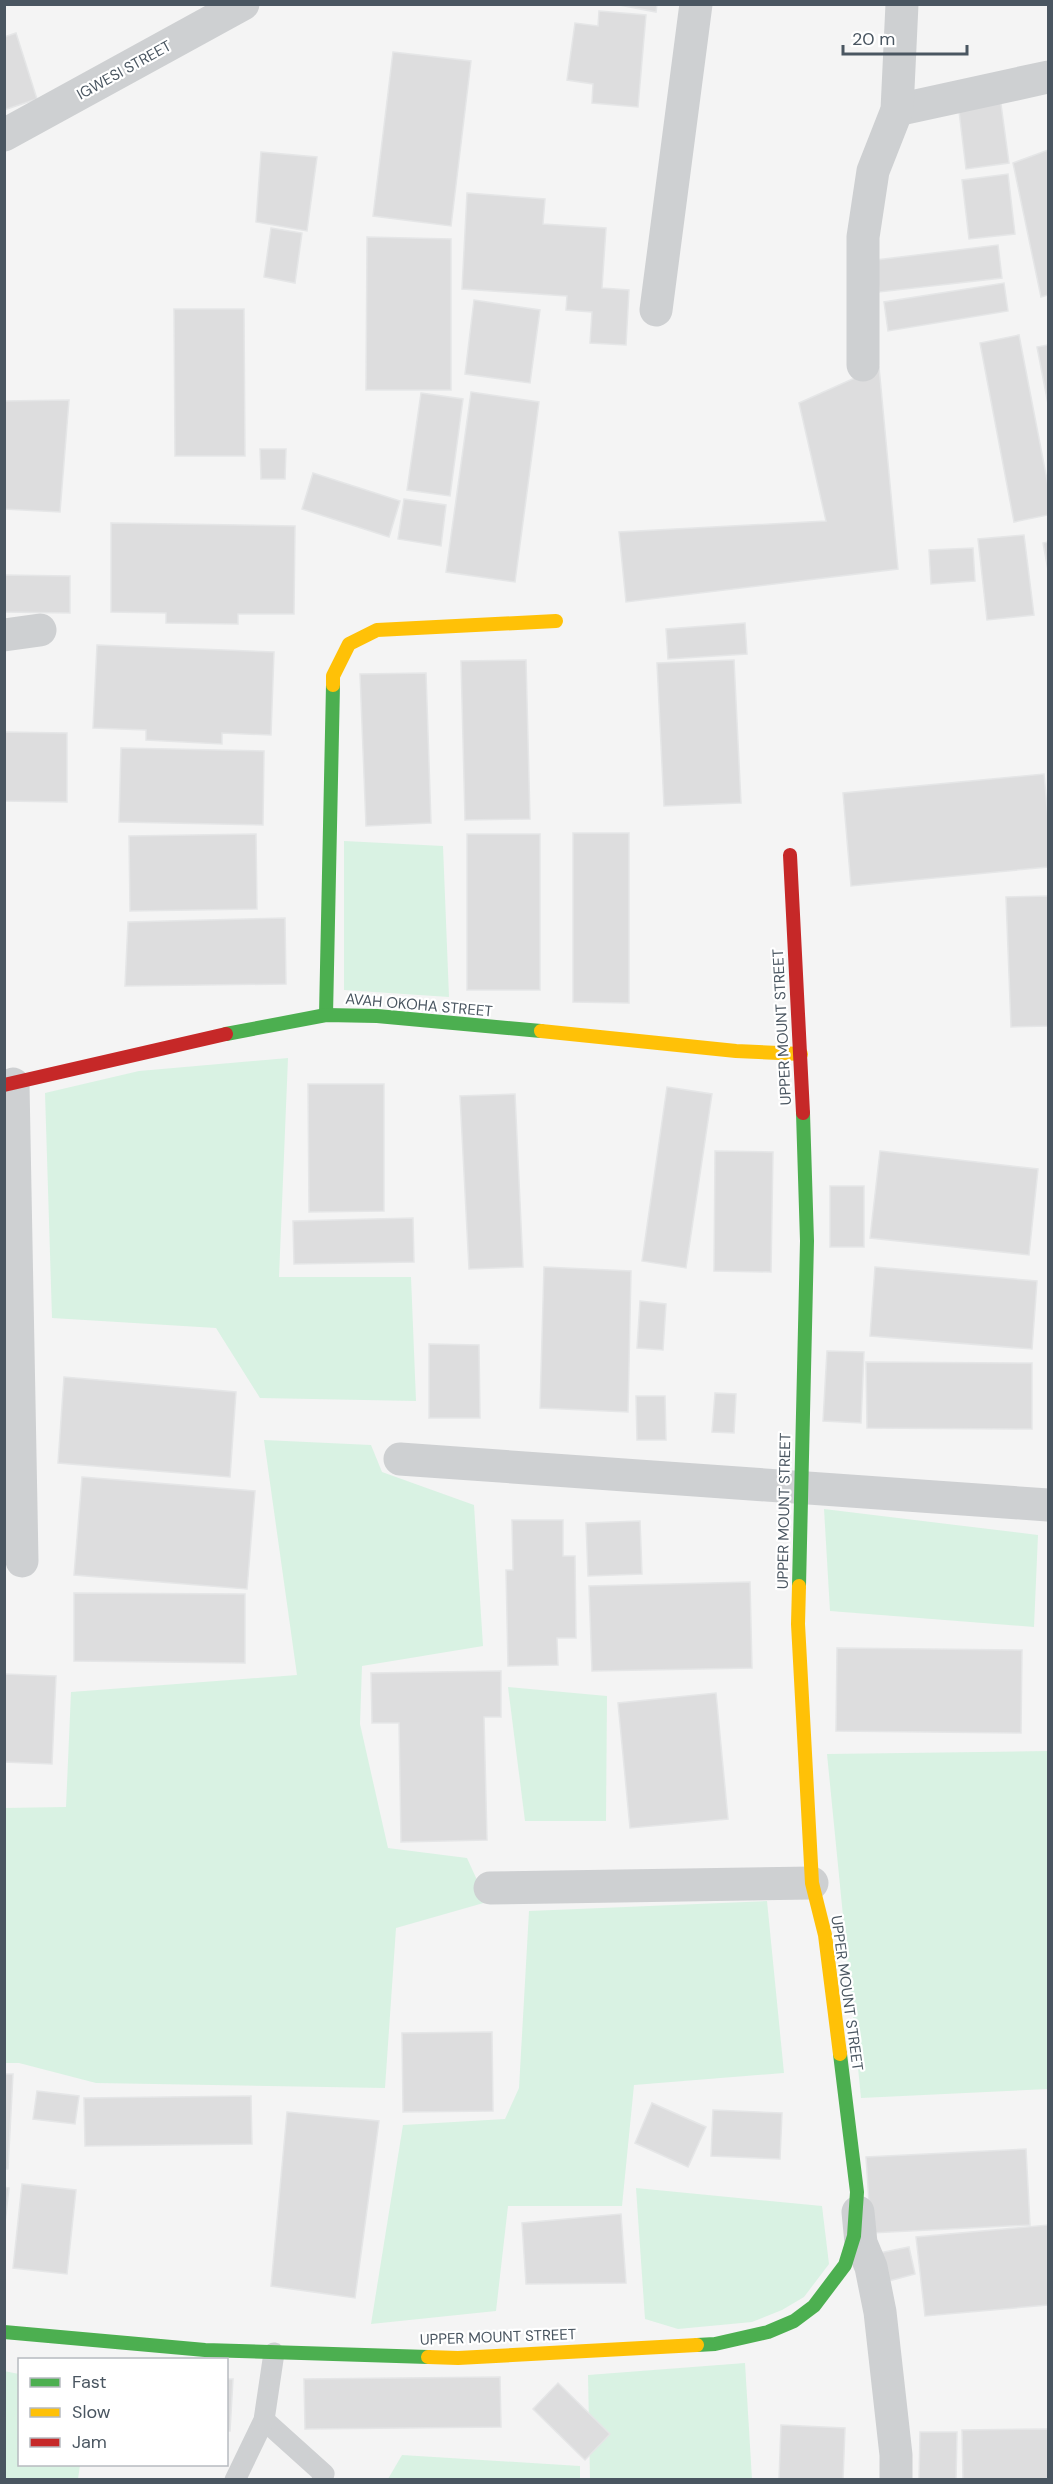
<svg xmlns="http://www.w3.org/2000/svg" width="1053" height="2484" font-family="'DM Sans',sans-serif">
<rect width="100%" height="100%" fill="#f4f4f4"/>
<!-- green -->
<g fill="#d9f2e3">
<polygon points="344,841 443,846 449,997 344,990"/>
<polygon points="288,1058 279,1277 411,1277 416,1401 260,1398 216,1328 52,1318 45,1093 139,1071"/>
<polygon points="264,1440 371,1445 382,1472 474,1505 483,1646 362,1666 360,1724 388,1848 467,1858 487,1902 396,1928 385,2088 96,2083 19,2063 5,2063 4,1808 66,1807 71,1692 297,1675"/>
<polygon points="824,1509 1038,1535 1034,1627 830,1611"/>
<polygon points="508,1687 607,1696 606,1821 525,1821"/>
<polygon points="1048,1751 1048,2089 861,2098 827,1754"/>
<polygon points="767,1901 784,2073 634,2085 622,2206 508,2206 496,2311 371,2324 403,2125 505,2119 519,2088 529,1911"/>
<polygon points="636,2188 822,2206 829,2264 804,2297 782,2310 752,2322 678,2329 645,2319"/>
<polygon points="745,2363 752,2479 590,2479 588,2375"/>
<polygon points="4,2371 19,2374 20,2464 80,2465 78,2479 5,2479"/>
<polygon points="402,2455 580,2466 580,2479 388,2479"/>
</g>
<!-- building -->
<g fill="#ddddde" stroke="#e5e6e7" stroke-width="1.5">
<polygon points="614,4 657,4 656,12"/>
<polygon points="599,11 646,15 638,107 592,103 593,84 567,80 575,23 598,26"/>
<polygon points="16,33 37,99 4,110 4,37"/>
<polygon points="393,52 471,61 451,226 373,216"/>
<polygon points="1000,97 1009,163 966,169 958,103"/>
<polygon points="1048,150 1048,295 1041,297 1013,163"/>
<polygon points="261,152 317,157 307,231 256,222"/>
<polygon points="1008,174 1015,234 969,239 962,180"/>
<polygon points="467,193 545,199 543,224 606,228 602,288 629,290 626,345 590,343 592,312 566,310 567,296 462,289"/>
<polygon points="271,228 302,233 295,283 264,277"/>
<polygon points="367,237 451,239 451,390 366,390"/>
<polygon points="998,245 1002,278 879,292 876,260"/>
<polygon points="1004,283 1008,311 888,331 884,302"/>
<polygon points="474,300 540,310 530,383 465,374"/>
<polygon points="174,309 244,309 245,456 175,456"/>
<polygon points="1019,335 1048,485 1048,515 1014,522 980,343"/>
<polygon points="1048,345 1048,404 1037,347"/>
<polygon points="879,367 898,569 626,602 619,532 826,521 799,403"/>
<polygon points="471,392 539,402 515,582 446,572"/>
<polygon points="421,393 463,399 450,496 407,490"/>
<polygon points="69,400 60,512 4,509 4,401"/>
<polygon points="260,449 286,449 285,479 261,479"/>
<polygon points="313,473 400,501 389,537 302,509"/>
<polygon points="404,499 446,505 441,546 398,539"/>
<polygon points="111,523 295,526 294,614 238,614 238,624 166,623 166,613 111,612"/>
<polygon points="1024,535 1034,615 987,620 978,539"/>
<polygon points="1048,542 1048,570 1043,543"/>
<polygon points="973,548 975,581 931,584 929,550"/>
<polygon points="4,575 70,576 70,613 4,612"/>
<polygon points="745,623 747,654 668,659 666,629"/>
<polygon points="97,645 274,652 271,735 222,733 222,744 146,740 146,730 93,728"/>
<polygon points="526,660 530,819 465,820 461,661"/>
<polygon points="734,660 741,803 664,806 657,663"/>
<polygon points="426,673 431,823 366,826 360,674"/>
<polygon points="4,732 67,733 67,802 4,801"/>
<polygon points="121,748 264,751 263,825 119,822"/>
<polygon points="1044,774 1048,818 1048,867 851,886 843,793"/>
<polygon points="573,833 629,833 629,1003 573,1002"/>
<polygon points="256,834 257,909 130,911 129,836"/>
<rect x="467" y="834" width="73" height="156"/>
<polygon points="1048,896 1048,1026 1011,1027 1006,897"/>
<polygon points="285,918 286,984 125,986 128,922"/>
<polygon points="308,1084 384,1084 384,1211 309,1212"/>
<polygon points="667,1087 712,1094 686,1268 642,1261"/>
<polygon points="515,1094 523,1267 469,1269 460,1096"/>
<polygon points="715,1151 773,1152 771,1272 714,1271"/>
<polygon points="880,1151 1038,1169 1029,1255 870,1238"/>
<rect x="830" y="1186" width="34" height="61"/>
<polygon points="413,1218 414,1262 294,1264 293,1221"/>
<polygon points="544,1267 631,1271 628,1412 540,1408"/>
<polygon points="875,1267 1037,1281 1032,1349 870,1336"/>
<polygon points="640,1301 666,1304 663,1350 637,1348"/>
<polygon points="429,1344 479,1345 480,1418 429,1418"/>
<polygon points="827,1351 864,1352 861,1423 823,1421"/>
<polygon points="866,1362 1032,1363 1032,1429 867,1428"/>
<polygon points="64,1377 236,1392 230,1477 58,1463"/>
<polygon points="715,1393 736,1394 734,1433 712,1432"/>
<polygon points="636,1396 665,1396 666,1440 637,1440"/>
<polygon points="82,1477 255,1491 247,1589 74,1575"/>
<polygon points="512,1520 563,1520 563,1556 575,1556 576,1638 557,1638 558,1665 508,1666 506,1570 513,1570"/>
<polygon points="640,1521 642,1574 588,1576 586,1523"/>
<polygon points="750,1582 752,1668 592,1671 589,1586"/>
<polygon points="74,1593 245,1594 245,1663 74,1661"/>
<polygon points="837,1648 1022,1650 1021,1733 836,1731"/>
<polygon points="501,1671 501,1717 484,1717 487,1840 401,1842 399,1723 372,1723 371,1673"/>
<polygon points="4,1674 56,1676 52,1764 4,1762"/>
<polygon points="716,1693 728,1819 630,1828 618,1703"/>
<polygon points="492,2032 493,2111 403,2112 402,2033"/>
<polygon points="4,2074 13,2074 8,2169 4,2170"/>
<polygon points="37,2091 79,2096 75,2124 33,2119"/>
<polygon points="251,2096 252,2144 85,2146 84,2098"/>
<polygon points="652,2103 706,2127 688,2167 635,2143"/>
<polygon points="713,2110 782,2113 780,2159 711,2156"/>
<polygon points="287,2112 379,2121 355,2298 271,2286"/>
<polygon points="1026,2149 1030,2225 871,2233 866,2157"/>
<polygon points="22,2184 76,2190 67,2274 13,2268"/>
<polygon points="4,2187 9,2188 4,2232"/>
<polygon points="621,2214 626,2283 526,2284 522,2223"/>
<polygon points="1048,2225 1048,2305 925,2316 916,2237"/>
<polygon points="909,2247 915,2274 885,2282 879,2253"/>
<polygon points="500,2377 501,2427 305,2429 304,2379"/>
<polygon points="226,2379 233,2379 230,2431 226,2431"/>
<polygon points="558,2383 610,2434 585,2460 533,2409"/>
<polygon points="781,2425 845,2428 843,2480 779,2480"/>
<polygon points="1048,2429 1048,2480 963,2480 962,2430"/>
<polygon points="920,2432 957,2432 956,2480 919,2480"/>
</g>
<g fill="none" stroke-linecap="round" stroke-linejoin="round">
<!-- lane -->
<g stroke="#ced0d2" stroke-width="21">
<polyline points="264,2420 324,2474 322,2480"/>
<polyline points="235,2480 264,2420 274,2353"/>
</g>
<!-- street -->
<g stroke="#ced0d2" stroke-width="33">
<polyline points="897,110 1048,77"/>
<polyline points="4,135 243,4"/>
<polyline points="656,310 696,4"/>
<polyline points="863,365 863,237 873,171 897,110 902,4"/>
<polyline points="4,635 40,630"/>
<polyline points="13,1084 22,1561"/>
<polyline points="400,1459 1048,1505"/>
<polyline points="490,1888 812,1883"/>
<polyline points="858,2212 861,2243 871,2267 880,2312 896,2455 896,2480"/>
</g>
<!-- fast -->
<g stroke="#4caf50" stroke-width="14">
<polyline points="326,1015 333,685"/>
<polyline points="226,1034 326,1015 377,1016 541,1031"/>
<polyline points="799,1586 807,1241 803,1113"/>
<polyline points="4,2332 205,2350 428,2357"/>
<polyline points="697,2345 715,2344 768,2332 794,2321 814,2306 845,2265 854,2236 857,2192 840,2054"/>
</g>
<!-- slow -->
<g stroke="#ffc107" stroke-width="14">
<polyline points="333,685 333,676 349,644 377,630 556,621"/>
<polyline points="541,1031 736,1051 801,1054"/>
<polyline points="799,1586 798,1624 812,1883 825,1935 840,2054"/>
<polyline points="428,2357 458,2358 697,2345"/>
</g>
<!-- jam -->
<g stroke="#c62828" stroke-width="14">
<polyline points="790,855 803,1113"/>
<polyline points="4,1085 226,1034"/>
</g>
</g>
<g text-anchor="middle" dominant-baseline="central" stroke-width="4.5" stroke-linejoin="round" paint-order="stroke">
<!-- street labels -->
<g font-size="15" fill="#4a5661" stroke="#fff">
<text transform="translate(124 70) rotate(-29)">IGWESI STREET</text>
<text transform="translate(419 1005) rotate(5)">AVAH OKOHA STREET</text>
<text transform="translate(782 1027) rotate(-93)">UPPER MOUNT STREET</text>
<text transform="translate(784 1511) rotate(-89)">UPPER MOUNT STREET</text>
<text transform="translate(847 1993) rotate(82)">UPPER MOUNT STREET</text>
<text transform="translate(498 2337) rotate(-2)">UPPER MOUNT STREET</text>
</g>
</g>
<!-- border -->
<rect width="1053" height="2484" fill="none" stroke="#4a5661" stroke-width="12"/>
<!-- legend -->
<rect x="18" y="2358" width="210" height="108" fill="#ffffff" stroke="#b7bbc0" stroke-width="1.5"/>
<rect x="30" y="2378" width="30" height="9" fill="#4caf50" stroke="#b7bbc0" stroke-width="1.5"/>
<text x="72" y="2388" font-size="18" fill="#4a5661">Fast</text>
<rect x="30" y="2408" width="30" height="9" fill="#ffc107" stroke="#b7bbc0" stroke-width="1.5"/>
<text x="72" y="2418" font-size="18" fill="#4a5661">Slow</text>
<rect x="30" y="2438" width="30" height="9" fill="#c62828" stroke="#b7bbc0" stroke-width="1.5"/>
<text x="72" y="2448" font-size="18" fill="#4a5661">Jam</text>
<!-- scale -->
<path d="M843 45v9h124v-9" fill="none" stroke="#4a5661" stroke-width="3"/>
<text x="852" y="45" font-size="18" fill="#4a5661" stroke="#ffffff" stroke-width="4.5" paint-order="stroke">20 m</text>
</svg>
